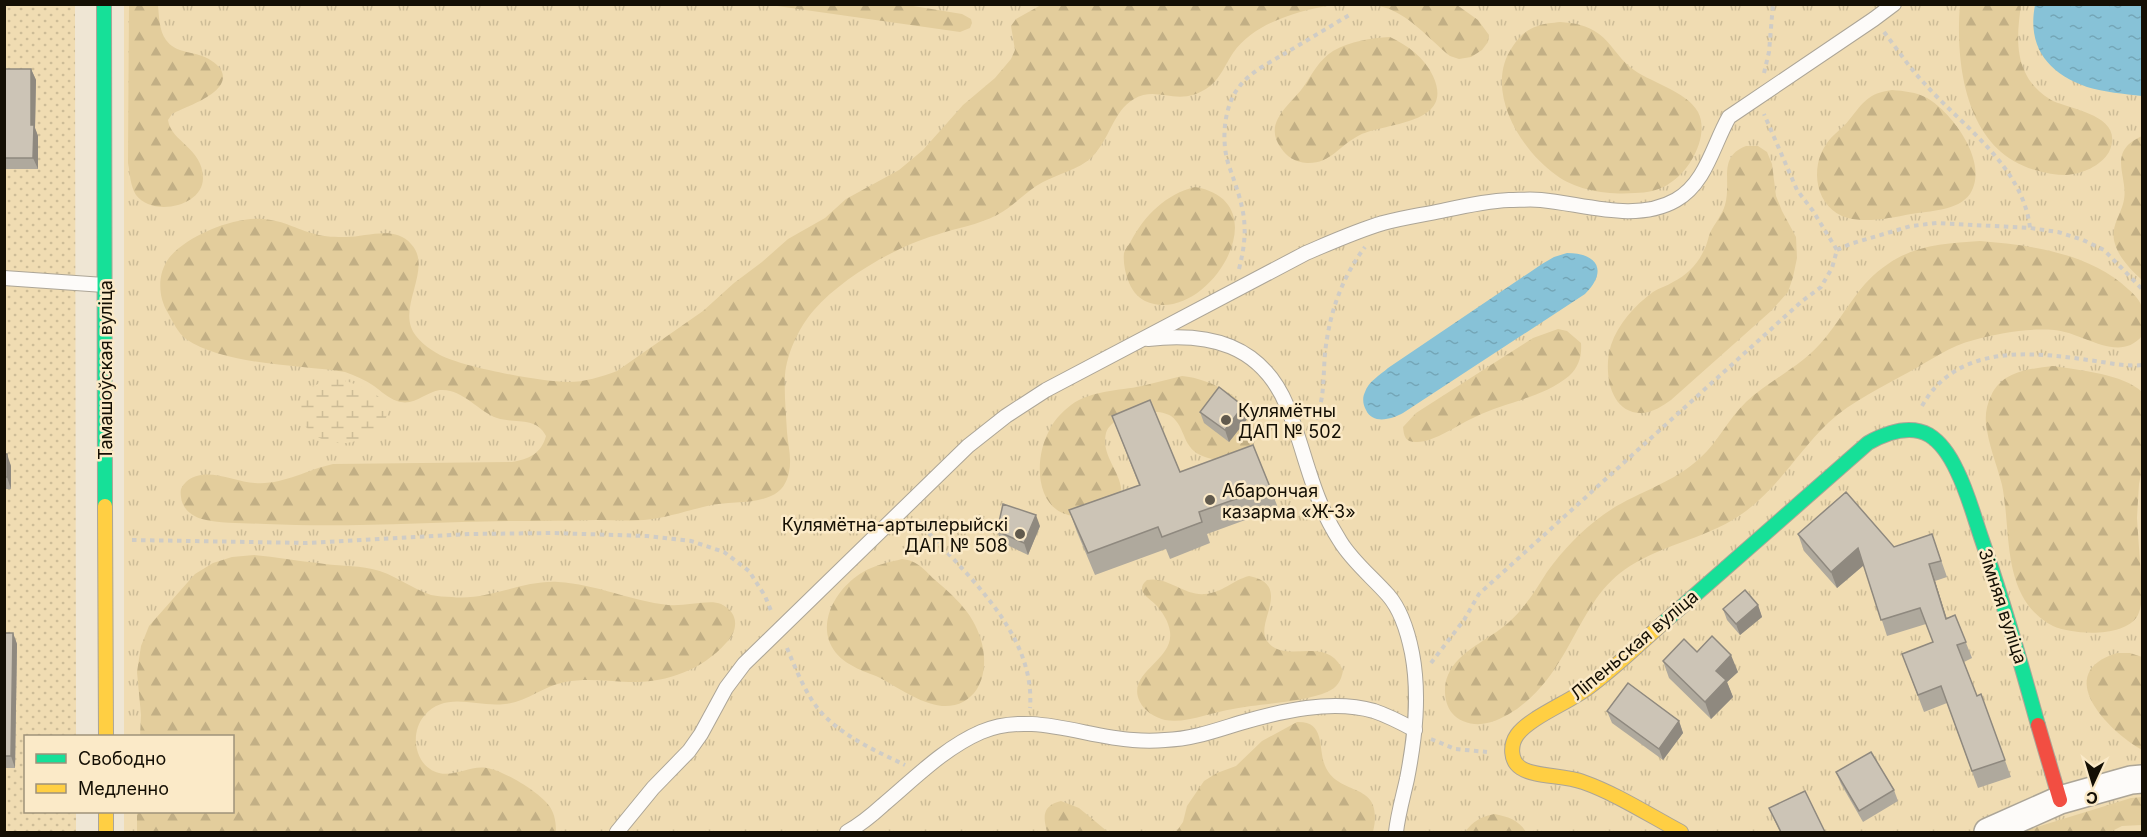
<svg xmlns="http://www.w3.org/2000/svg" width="2147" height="837" font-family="Inter,sans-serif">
<defs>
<pattern id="grass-tufts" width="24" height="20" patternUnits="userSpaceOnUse" patternTransform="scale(1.5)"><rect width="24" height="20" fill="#f0dcb2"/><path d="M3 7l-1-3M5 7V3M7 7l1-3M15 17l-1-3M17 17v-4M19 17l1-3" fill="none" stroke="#cdbc97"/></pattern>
<pattern id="forest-firs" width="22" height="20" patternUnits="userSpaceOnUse" patternTransform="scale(1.5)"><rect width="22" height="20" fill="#e3cd9c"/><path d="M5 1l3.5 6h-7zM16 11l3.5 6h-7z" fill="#c2af85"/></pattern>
<pattern id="wetland-marsh" width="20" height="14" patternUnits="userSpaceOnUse" patternTransform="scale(1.5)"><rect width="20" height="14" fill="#f0dcb2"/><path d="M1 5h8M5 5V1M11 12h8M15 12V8" fill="none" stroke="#cdbc97"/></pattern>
<pattern id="park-dots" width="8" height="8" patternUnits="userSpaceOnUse" patternTransform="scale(1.5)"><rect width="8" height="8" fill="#f0dcb2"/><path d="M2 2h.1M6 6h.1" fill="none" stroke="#cdbc97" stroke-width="1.8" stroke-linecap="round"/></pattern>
<pattern id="water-ripples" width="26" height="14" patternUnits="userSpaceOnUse" patternTransform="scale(1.5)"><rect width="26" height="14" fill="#87c2d7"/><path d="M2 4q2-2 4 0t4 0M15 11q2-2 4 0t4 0" fill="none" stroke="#74a6b7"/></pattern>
</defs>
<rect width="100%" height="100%" fill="#efe6d4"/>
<!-- grass -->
<polygon fill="url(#grass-tufts)" points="124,5 2142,5 2142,832 124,832 124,812 232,812 232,736 124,736"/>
<!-- forest -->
<g fill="url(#forest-firs)">
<path d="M 129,5 L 158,5 C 159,16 159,31 166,40 C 175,52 187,51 199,55 C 207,57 217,63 221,70 C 233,92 187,106 172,114 L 168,120 C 171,142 203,148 203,178 C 203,207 152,217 136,195 C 130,186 130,173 128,163 Z"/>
<polygon points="770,5 907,5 962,14 971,19 972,23 970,28 960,32"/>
<path d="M 1041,5 L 1332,5 C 1297,11 1254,23 1233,53 C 1225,65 1221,77 1210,86 C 1178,110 1159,84 1134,99 C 1113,111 1110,139 1092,157 C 1078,170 1060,173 1043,182 C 1026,191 1014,206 997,215 C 978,225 956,228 936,235 C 895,247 842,278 814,310 C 799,327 787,353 785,375 C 784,394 786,413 787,432 C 788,445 792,459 789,472 C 787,483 781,492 771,496 C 751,505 728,501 707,506 C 686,511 666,518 644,520 C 629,521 612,520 596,520 C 567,521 537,521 507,521 C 427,522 347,528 266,524 C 245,523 222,524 202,519 C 191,516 182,508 181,497 C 180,490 181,487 186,482 C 204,465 234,482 255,483 C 283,485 306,470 333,464 L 512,462 C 529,459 541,454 546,436 C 536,416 515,424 497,418 C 478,411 462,388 440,390 C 425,392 414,407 397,401 C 388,398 381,391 374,386 C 365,380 356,376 345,372 C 300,365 223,365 186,339 C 178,333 173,322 168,313 C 158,297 157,274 169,258 C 186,236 235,216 263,219 C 286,221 295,229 315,234 C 325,237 336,237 346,237 C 367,237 395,225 411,244 C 432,266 402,301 411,327 C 415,339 429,349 440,355 C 463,367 541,382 568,382 C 585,382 601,377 617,371 L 703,311 L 734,283 L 762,262 L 788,239 L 825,218 L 846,199 L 899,170 L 923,150 L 963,105 L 995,78 L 1011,59 L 1015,50 L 1011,26 L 1016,19 Z"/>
<path d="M 1372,5 L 1457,5 L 1478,20 L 1489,35 L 1488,42 L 1482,50 L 1471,57 L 1459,59 L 1450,56 C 1425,36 1405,8 1372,5 Z"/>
<path d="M 1960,5 L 2021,5 C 2018,27 2015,51 2025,72 C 2030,84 2042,95 2053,101 C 2073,110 2126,116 2109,152 C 2101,166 2082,174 2066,175 C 2056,175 2045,173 2035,170 C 1966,151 1955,65 1960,5 Z"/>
<path d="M 1560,22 C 1574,23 1587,25 1599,34 C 1611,43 1618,57 1630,67 C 1648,82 1687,91 1698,112 C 1710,135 1690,171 1670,183 C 1661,190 1646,193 1635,193 C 1610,195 1577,191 1556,175 C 1519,149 1483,88 1513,46 C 1519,37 1527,29 1538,26 C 1544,23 1553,23 1560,22 Z"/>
<path d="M 1390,37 C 1407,45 1425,58 1433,76 C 1456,126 1383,122 1358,136 C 1339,146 1330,164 1307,163 C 1295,162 1287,157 1281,148 C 1262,122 1291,105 1304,86 C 1313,73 1319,60 1333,51 C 1351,41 1370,38 1390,37 Z"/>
<path d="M 1892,90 C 1904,91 1916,92 1927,98 C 1953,113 1990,164 1970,194 C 1958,211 1929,211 1911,214 C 1890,218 1868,223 1848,218 C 1815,209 1809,167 1827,143 C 1833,134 1843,128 1849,120 C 1863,103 1868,93 1892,90 Z"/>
<path d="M 2142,136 L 2142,280 C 2132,271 2119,258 2115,244 C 2110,228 2119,218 2123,204 C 2131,178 2104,153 2142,136 Z"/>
<path d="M 1746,146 L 1758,146 L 1767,152 L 1772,164 L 1776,196 L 1782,211 L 1796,237 L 1797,258 L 1793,277 L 1788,292 L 1771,311 L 1671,400 C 1662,406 1654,412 1642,413 C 1609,414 1603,370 1611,345 C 1618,324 1635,305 1653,292 C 1659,288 1667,286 1673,282 C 1687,275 1698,264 1704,250 C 1707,245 1708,238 1710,233 C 1715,223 1722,215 1725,205 C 1732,181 1717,157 1746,146 Z"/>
<path d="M 1195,187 C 1284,202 1205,329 1145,301 C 1137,297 1131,289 1128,280 C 1125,272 1123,262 1124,253 C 1125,249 1129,245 1131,241 C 1145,215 1166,194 1195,187 Z"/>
<path d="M 1980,241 C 2030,245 2090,253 2128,289 C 2133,293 2141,301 2142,308 C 2145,316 2143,327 2142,336 C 2118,364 2083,332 2054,330 C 2027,328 2000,333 1974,340 C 1950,346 1931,360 1909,372 C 1882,387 1852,401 1828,423 C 1799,451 1779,486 1746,511 C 1710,538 1666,543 1630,566 C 1617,574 1605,586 1596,599 C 1569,639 1558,679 1517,709 C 1506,716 1494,723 1481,724 C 1471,725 1458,721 1452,713 C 1444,703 1443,686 1448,675 C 1459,650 1489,640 1508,623 C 1525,608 1535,591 1547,572 C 1562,551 1582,530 1603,515 C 1633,493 1673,484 1700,458 C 1718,442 1728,419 1746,402 C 1772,378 1802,367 1826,337 C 1847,311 1859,283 1888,264 C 1915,245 1947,243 1980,241 Z"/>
<path d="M 1558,329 L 1567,331 L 1581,343 C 1582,356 1579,367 1569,376 C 1543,398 1504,402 1475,417 C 1459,424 1433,443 1416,442 C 1405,442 1404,436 1403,427 L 1416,413 L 1533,338 Z"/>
<path d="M 2053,366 C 2078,370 2124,374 2142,392 L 2142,469 L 2139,484 L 2137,518 L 2142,592 C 2142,600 2141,608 2138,615 C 2126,638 2073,635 2053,626 C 2044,622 2034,613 2028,605 C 2004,571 2010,524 2002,485 C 1997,465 1988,444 1986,423 C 1985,414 1987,404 1991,396 C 2002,371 2029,369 2053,366 Z"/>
<path d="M 1182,376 C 1217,379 1273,411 1249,452 C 1234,456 1220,463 1205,457 C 1181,449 1187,428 1171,416 C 1156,406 1111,414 1106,433 C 1100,458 1125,474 1121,498 C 1110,503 1085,516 1074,516 C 1035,512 1034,460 1048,433 C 1053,421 1061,413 1071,405 C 1092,390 1118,391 1142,386 C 1155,383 1169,379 1182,376 Z"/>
<path d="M 254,555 C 276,557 297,561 318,563 C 336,566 354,565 372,569 C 393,573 410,588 431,595 C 437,596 445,597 452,597 C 488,601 522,580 558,582 C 596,584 631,601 668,605 C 684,607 709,599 721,604 C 740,613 738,631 726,643 C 701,671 665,683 629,682 C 607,681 586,678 565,682 C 543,686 527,702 505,704 C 477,708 446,690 424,716 C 409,734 415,767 439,773 C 456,777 470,765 487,768 C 504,771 540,792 550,807 C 555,815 556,823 556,832 L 137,832 L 137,812 L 232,812 L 232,736 L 140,736 L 141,715 L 137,672 L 141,646 L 149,626 L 195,574 L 213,563 L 232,557 Z"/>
<path d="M 902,559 C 919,561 924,570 935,580 C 947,590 958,600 967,612 C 983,633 991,666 977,689 C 969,701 957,707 942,706 C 918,703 898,687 876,676 C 868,673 859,670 851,665 C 809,641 828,593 863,572 C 875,565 890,562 902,559 Z"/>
<path d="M 1249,576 C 1294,585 1254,623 1267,641 C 1285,666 1327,633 1343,671 C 1341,681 1337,688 1327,692 C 1304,702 1259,704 1233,709 C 1212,712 1186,724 1165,720 C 1156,718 1144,711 1140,702 C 1125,673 1174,661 1170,632 C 1169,622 1162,611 1155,604 C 1147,597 1135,590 1147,580 C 1168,576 1184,596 1205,594 C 1222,593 1233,580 1249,576 Z"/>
<path d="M 2117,653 L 2130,653 L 2142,657 L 2142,750 C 2108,731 2051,673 2117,653 Z"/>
<path d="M 1297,722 C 1327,721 1317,750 1326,768 C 1341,798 1385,780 1373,832 L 1176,832 L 1183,822 L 1187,806 L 1204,781 L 1217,773 L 1236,766 L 1262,741 Z"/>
<polygon points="2142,797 2142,825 2122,826 2110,832 2021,832 2131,798"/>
<path d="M 1061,801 L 1079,808 L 1108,832 L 1047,832 C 1043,816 1042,806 1061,801 Z"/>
<path d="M 1494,814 C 1508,817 1518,819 1526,832 L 1465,832 C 1473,821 1481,817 1494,814 Z"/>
</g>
<!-- wetland -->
<path fill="url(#wetland-marsh)" d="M 336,379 C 370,385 415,410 365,437 C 314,465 261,391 336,379 Z"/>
<!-- park -->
<polygon fill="url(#park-dots)" points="5,5 75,5 76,736 26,736 26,812 76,812 76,832 5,832"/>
<!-- water -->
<g fill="url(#water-ripples)">
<path d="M 2035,5 L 2142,5 L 2142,96 C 2124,94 2104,92 2087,87 C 2047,73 2027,46 2035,5 Z"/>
<path d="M 1567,253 C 1598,253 1608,271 1585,294 L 1403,413 C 1392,419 1373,425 1366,410 C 1363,405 1362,398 1365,392 C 1368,382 1380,375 1388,368 L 1542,264 L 1554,257 Z"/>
</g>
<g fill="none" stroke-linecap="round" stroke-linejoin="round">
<defs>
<g id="lane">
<polyline points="4,278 104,285"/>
<path d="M 1148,339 C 1209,332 1261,344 1287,406 C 1306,453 1311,496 1340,541 C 1352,561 1372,577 1388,595 C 1402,611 1408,633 1412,653 C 1420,695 1415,738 1407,779 C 1403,797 1398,814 1396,832"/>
<path d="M 617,832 L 653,788 L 689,751 L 701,734 L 726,688 L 744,664 L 968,446 L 1006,416 L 1046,390 L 1306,253 C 1332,242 1356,231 1383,223 C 1402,218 1422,215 1441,211 C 1464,206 1486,201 1509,200 C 1519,200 1531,199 1541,200 C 1584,204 1636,223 1676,200 C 1706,183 1713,145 1729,117 L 1874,19 L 1894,4"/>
<path d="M 847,832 C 860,825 872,815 883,805 C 914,779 944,748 981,732 C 1030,711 1084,737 1133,740 C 1144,741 1155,741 1165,740 C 1192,739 1214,731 1240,723 C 1281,711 1332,699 1374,711 C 1389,716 1402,723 1415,730"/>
</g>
<polyline id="street" points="1988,832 2060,800 2131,780 2142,779"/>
<g id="fast">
<polyline points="104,4 105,506"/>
<path d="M 1662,624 L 1868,443 C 1886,433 1909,424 1929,435 C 1942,443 1951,458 1957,471 C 1968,493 1974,517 1982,540 C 2003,601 2021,663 2038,725"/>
</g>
<g id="slow">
<polyline points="105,506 106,736"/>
<path d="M 1662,624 C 1638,645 1615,668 1589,687 C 1570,702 1530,717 1517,735 C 1510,745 1510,761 1521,768 C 1534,777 1565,775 1583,782 C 1617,794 1649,815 1681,832"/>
<polyline points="106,812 106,832"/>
</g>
<polyline id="jam" points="2038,725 2060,800"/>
</defs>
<!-- lane casing -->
<use href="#lane" stroke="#aca597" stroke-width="16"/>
<!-- street casing -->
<use href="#street" stroke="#aca597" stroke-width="30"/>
<!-- fast casing -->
<use href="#fast" stroke="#aca597" stroke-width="16"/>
<!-- slow casing -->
<use href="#slow" stroke="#aca597" stroke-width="16"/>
<!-- jam casing -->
<use href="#jam" stroke="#aca597" stroke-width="16"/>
<!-- path -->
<g stroke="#cfccc6" stroke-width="4" stroke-dasharray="4.5 4.5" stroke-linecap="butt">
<path d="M 1884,32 C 1897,49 1909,67 1924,83 C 1962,126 2023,166 2030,228"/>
<polyline points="1764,73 1769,52 1773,4"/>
<polyline points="1837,250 1850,244 1911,226 1937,223 2030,228 2058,232 2083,240 2104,250 2142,289"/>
<path d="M 1239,269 C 1250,226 1244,208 1229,166 C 1221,143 1223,107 1239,87 C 1250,72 1269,63 1284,54 C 1306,41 1329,27 1351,14"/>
<path d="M 1922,406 C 1956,345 2028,351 2088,360 C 2106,362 2124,367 2142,365"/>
<path d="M 1311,427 C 1327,404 1322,371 1326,345 C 1331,309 1343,276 1365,247"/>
<path d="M 917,520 C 963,572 1036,632 1030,708"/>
<polyline points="132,540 307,543 470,534 552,533 647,536 691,541 724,552 749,571 765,596 772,613"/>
<path d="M 787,648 C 795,667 803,688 816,706 C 837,734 874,750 905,765"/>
<polyline points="1431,663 1464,620 1479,594 1801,302 1821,287 1832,268 1837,250 1813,211 1797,190 1764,114"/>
<polyline points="1431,739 1455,749 1487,752"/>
</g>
<!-- lane -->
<use href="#lane" stroke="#fdfbf9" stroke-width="14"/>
<!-- street -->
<use href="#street" stroke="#fdfbf9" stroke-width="27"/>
<!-- fast -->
<use href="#fast" stroke="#16e098" stroke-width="14"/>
<!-- slow -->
<use href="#slow" stroke="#ffcf43" stroke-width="14"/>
<!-- jam -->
<use href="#jam" stroke="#f24e42" stroke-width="14"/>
</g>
<!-- wall -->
<g fill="#afa99d">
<polygon points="4,69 31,69 36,80 35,128 38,136 38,169 4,169"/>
<polygon points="1200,412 1248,418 1229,442 1204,423"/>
<polygon points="1112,416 1180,472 1270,487 1278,508 1207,534 1210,543 1170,559 1166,549 1095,575 1077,532 1069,510 1139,485"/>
<polygon points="4,454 11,466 11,489 4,489"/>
<polygon points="1040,526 1028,555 1001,542 997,531"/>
<polygon points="1798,534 1894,547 1932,534 1947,577 1935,581 1946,618 1955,615 1972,658 1964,662 1977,696 1981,694 2011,777 1978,788 1947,703 1924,712 1902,654 1933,642 1926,624 1887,636 1864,565 1837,588 1804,551"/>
<polygon points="1758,605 1762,617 1740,635 1727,620 1723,609"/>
<polygon points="4,633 13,633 17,644 15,768 4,768"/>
<polygon points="1697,652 1738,672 1727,682 1733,697 1711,719 1669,678 1663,661"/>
<polygon points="1607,711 1679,721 1683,733 1663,760 1612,723"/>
<polygon points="1836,772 1894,790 1898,801 1863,822 1841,784"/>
<polygon points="1805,791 1825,832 1780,832 1769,808"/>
</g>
<!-- shaded-wall -->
<g fill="#8f897f">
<polygon points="31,69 36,80 35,128 38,136 38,169 33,158 31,125"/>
<polygon points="1243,406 1248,418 1229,442 1225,430"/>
<polygon points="7,454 11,466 11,489 7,477"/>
<polygon points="1036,515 1040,526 1028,555 1024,543"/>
<polygon points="1858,548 1864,565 1837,588 1831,572"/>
<polygon points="1929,564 1935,581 1952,635 1946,619"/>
<polygon points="1758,605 1762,617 1740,635 1736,624"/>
<polygon points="13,633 17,644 15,768 11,756"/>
<polygon points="1731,655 1738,672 1727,682 1733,697 1711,719 1705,702 1716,671"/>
<polygon points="1679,721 1683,733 1663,760 1659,749"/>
</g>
<!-- building -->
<g fill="#ccc4b6" stroke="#8f897f" stroke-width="1.5">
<polygon points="4,69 31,69 31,125 34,125 33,158 4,158"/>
<polygon points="1219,387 1243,406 1225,430 1200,412"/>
<polygon points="1150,400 1180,472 1253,445 1270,487 1199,512 1202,522 1162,537 1158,527 1088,553 1069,510 1140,485 1112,416"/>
<rect x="4" y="454" width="3" height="23"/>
<polygon points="1846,492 1894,547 1932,534 1941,561 1929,564 1946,619 1955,615 1966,642 1957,645 1977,696 1981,694 2005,760 1972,771 1941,686 1918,695 1902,654 1933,642 1920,608 1881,620 1858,548 1831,572 1798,534"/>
<polygon points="1003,504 1036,515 1024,543 997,531"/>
<polygon points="1745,590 1758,605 1736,624 1723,609"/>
<polygon points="4,633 13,633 11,756 4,756"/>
<polygon points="1712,636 1731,655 1716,671 1726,680 1705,702 1663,661 1684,639 1697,652"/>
<polygon points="1628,683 1679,721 1659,749 1607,711"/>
<polygon points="1871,752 1894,790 1859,811 1836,772"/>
<polygon points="1805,791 1825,832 1781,832 1769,808"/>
</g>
<!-- markers -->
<g fill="#615a4d" stroke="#fbeac8" stroke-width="2">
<circle cx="1226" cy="420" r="6"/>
<circle cx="1210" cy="500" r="6"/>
<circle cx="1020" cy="534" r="6"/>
</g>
<g text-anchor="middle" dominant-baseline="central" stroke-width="5" stroke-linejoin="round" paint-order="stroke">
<!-- street labels -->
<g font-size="18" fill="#140f04" stroke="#fbeac8">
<text transform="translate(105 370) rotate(-90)">Тамашоўская вуліца</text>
<text transform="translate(2003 606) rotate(72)">Зімняя вуліца</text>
<text transform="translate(1634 645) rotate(-40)">Ліпеньская вуліца</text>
</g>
<!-- poi labels -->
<g font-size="18" fill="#140f04" stroke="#fbeac8" text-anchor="start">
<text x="1238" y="410">Кулямётны<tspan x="1238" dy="21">ДАП № 502</tspan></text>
<text x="1222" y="490">Абарончая<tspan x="1222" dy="21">казарма «Ж-З»</tspan></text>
<text x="1008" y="524" text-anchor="end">Кулямётна-артылерыйскі<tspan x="1008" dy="21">ДАП № 508</tspan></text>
</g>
</g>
<!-- border -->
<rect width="2147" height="837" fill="none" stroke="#140f04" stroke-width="12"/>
<!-- legend -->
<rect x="24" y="735" width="210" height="78" fill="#fbeac8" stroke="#9f927a" stroke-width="1.5"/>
<rect x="36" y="754" width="30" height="9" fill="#16e098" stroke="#9f927a" stroke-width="1.5"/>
<text x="78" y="765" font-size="18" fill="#140f04">Свободно</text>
<rect x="36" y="784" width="30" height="9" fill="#ffcf43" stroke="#9f927a" stroke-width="1.5"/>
<text x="78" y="795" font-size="18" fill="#140f04">Медленно</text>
<!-- north arrow -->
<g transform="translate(2093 783) rotate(184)" stroke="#fbeac8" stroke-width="4.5" paint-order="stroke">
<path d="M0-4.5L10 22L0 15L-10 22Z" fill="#140f04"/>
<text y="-9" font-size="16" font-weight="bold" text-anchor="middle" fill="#140f04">С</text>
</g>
</svg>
